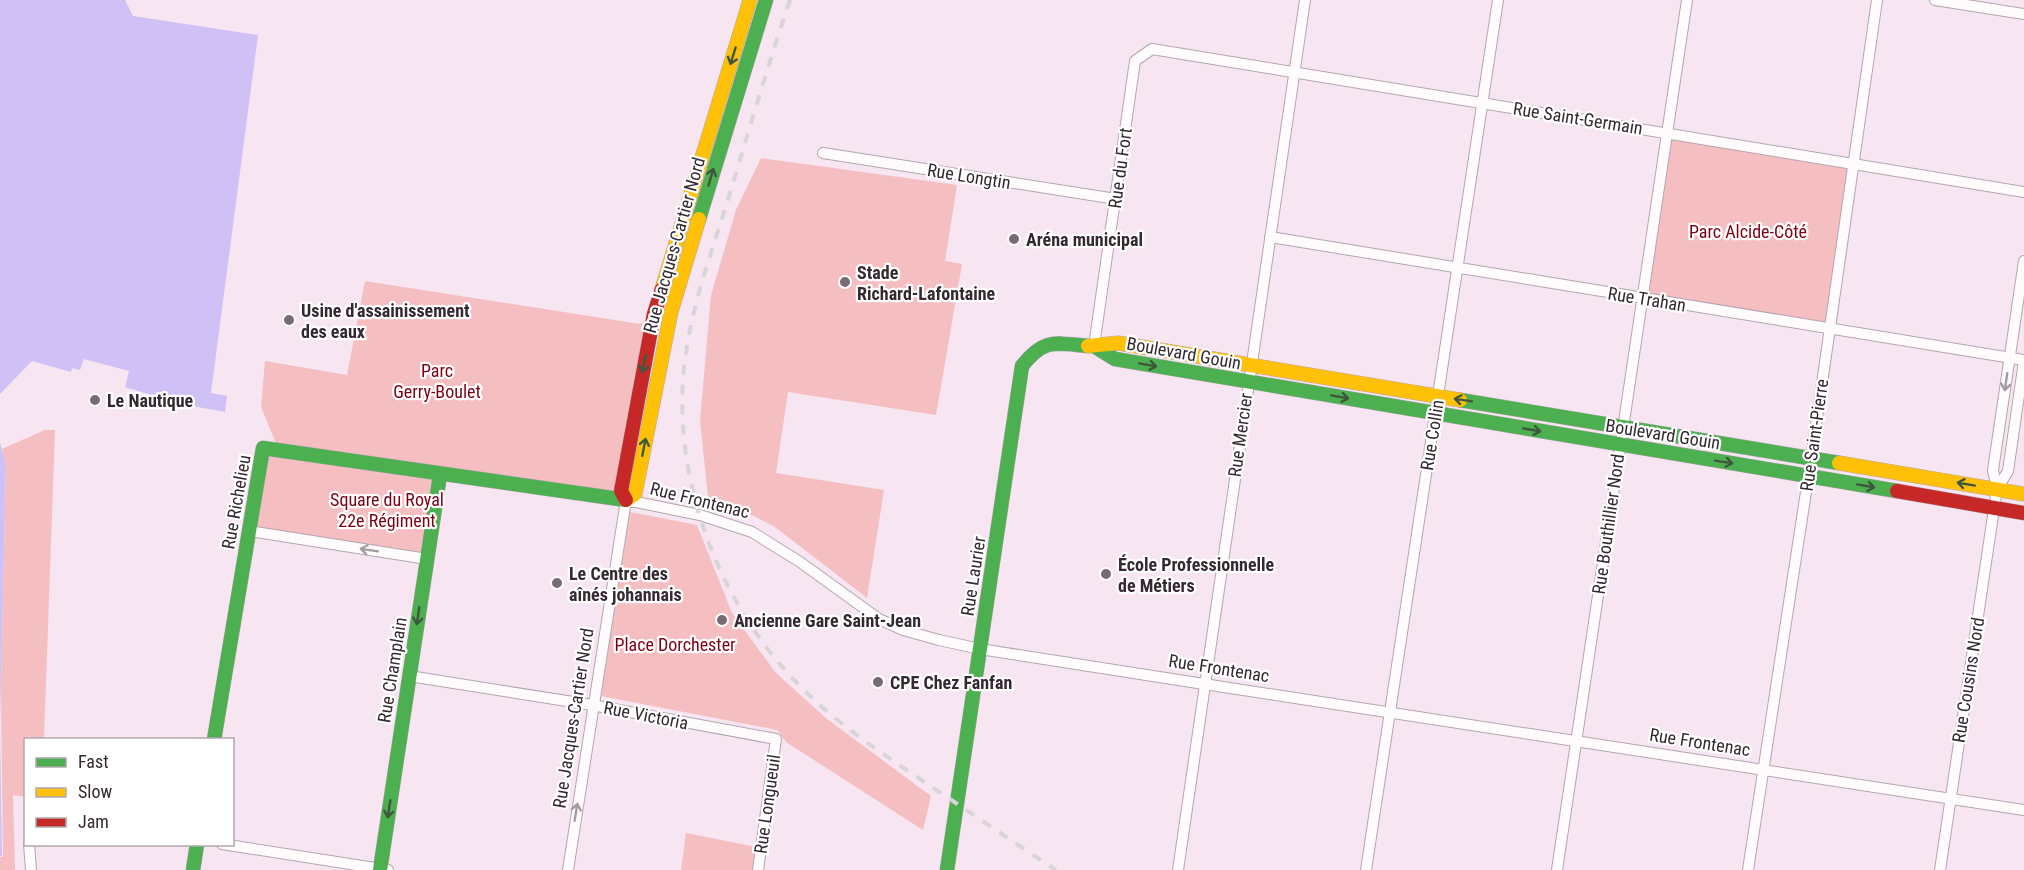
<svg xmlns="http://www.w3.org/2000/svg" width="2024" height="870" font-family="'Roboto Condensed',sans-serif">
<rect width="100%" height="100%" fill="#f7e5f1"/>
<!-- green -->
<g fill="#f5bec1">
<polygon points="1667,133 1853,163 1829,329 1642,298"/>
<polygon points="761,158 957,185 945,261 962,264 936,415 788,392 776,473 884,490 867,598 775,527 742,510 709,506 700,421 711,295 736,210"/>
<polygon points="365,281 640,324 654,314 616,493 276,443 261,407 265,361 347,375"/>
<polygon points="45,430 55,430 44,739 26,740 25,797 13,795 15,870 0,870 0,857 3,857 1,689 6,464 2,449"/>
<polygon points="263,448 440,475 427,559 249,531"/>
<polygon points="630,512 697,525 732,613 776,673 827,719 931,796 923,830 786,742 777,730 601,696"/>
<polygon points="686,833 761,848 758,870 681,870"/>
</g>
<!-- water -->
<g fill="#cfc1f5">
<polygon points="0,0 125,0 133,16 258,35 211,393 227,396 225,412 181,404 125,387 129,371 84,359 80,370 72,368 71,372 32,361 0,394"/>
<polygon points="0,443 6,464 0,726 2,856 0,856"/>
</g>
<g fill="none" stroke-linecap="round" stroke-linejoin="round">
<defs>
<g id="street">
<polyline points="1935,0 2024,14"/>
<polyline points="823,153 1116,199"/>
<polyline points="1270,237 2024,360"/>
<polyline points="1094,346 1135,61 1152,49 2024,192"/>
<polyline points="1997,489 2008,471 2024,361"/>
<polyline points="249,531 427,559"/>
<polyline points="409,676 592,705 776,739 758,870"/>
<polyline points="29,844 31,870"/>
<polyline points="222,844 388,870"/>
<polyline points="568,870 626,500 700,515 752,532 800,562 879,619 903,630 939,640 980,649 1204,684 2024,810"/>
<polyline points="1178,870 1305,0"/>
<polyline points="1366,870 1498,0"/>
<polyline points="1557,870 1687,0"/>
<polyline points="1748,870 1812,453 1877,0"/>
<polyline points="1940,870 1997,489 1993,470 2024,261"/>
</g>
<g id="fast">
<polyline points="699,219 766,0"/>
<polyline points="1094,346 1115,359 1897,491"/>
<polyline points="1460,400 1839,463"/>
<polyline points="214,740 263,448 626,500"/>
<polyline points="193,870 197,844"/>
<polyline points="380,870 440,475"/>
<path d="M 947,870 L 1022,366 C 1044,338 1055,343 1088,346"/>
</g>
<g id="slow">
<polyline points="662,289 750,0"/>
<polyline points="1088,346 1118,343 1460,400"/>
<polyline points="1839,463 2024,494"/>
<polyline points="626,500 635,494 671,312 699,219"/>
</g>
<g id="jam">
<polyline points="1897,491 2024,513"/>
<polyline points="626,500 621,491 654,314 662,289"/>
</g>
</defs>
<!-- street casing -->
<use href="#street" stroke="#b4a6b0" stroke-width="12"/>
<!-- fast casing -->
<use href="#fast" stroke="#b4a6b0" stroke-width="15"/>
<!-- slow casing -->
<use href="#slow" stroke="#b4a6b0" stroke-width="15"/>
<!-- jam casing -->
<use href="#jam" stroke="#b4a6b0" stroke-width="15"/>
<!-- street -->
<use href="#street" stroke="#fefbfd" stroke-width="10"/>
<!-- fast -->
<use href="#fast" stroke="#4caf50" stroke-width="14"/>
<!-- slow -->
<use href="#slow" stroke="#ffc107" stroke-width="14"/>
<!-- jam -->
<use href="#jam" stroke="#c62828" stroke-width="14"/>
<!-- rail -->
<path stroke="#d9d4d8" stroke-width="4" stroke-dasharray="10 10" stroke-linecap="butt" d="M 790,0 C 767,68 747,137 726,206 C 708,262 687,320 683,380 C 676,489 721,604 796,682 C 835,723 883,754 929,785 C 971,813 1013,842 1056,870"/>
</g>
<!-- one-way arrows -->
<defs><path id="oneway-shaft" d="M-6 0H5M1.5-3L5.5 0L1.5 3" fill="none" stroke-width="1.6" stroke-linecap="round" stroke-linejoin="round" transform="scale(1.5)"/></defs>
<g stroke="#3d583c">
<use href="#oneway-shaft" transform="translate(733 56) rotate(107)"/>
<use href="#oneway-shaft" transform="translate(711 177) rotate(-74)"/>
<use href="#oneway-shaft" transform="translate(644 364) rotate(102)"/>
<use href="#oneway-shaft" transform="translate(1148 365) rotate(10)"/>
<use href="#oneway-shaft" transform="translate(1340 397) rotate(10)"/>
<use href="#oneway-shaft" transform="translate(1463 400) rotate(-171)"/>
<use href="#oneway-shaft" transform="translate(1532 430) rotate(10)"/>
<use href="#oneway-shaft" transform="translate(644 447) rotate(-79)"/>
<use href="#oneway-shaft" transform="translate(1724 462) rotate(9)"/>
<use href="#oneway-shaft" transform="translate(1966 484) rotate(-170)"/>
<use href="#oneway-shaft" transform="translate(1866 486) rotate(10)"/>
<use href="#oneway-shaft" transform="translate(418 616) rotate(98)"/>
<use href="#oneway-shaft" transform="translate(389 809) rotate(99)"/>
</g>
<g stroke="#a49ca1">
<use href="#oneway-shaft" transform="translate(2006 382) rotate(98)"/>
<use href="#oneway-shaft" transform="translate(369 550) rotate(-171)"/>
<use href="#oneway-shaft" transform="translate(576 812) rotate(-81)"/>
</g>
<!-- markers -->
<g fill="#796b74" stroke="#fff" stroke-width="2">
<circle cx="1014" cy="239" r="6"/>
<circle cx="845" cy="282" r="6"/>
<circle cx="289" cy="320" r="6"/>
<circle cx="95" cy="400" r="6"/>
<circle cx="1106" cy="574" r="6"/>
<circle cx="557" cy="583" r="6"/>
<circle cx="722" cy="620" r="6"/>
<circle cx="878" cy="682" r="6"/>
</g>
<g text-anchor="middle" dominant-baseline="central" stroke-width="4.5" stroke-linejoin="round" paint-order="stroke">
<!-- street labels -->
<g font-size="18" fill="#352931" stroke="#fff">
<text transform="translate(1578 118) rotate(9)">Rue Saint-Germain</text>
<text transform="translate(1120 168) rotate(-82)">Rue du Fort</text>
<text transform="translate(969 176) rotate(9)">Rue Longtin</text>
<text transform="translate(674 245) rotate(-74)">Rue Jacques-Cartier Nord</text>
<text transform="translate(1647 299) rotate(9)">Rue Trahan</text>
<text transform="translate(1184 353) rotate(10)">Boulevard Gouin</text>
<text transform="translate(1663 434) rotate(9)">Boulevard Gouin</text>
<text transform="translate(1240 435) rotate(-82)">Rue Mercier</text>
<text transform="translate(1432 435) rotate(-81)">Rue Collin</text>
<text transform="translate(1814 435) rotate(-82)">Rue Saint-Pierre</text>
<text transform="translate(700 500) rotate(14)">Rue Frontenac</text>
<text transform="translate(236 502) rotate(-80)">Rue Richelieu</text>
<text transform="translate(1608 524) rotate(-82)">Rue Bouthillier Nord</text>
<text transform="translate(973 576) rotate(-81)">Rue Laurier</text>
<text transform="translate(1219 668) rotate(9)">Rue Frontenac</text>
<text transform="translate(392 670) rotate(-81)">Rue Champlain</text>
<text transform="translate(1968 680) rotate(-81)">Rue Cousins Nord</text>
<text transform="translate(646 715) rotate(11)">Rue Victoria</text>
<text transform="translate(573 718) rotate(-81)">Rue Jacques-Cartier Nord</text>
<text transform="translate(1700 742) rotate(9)">Rue Frontenac</text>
<text transform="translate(767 804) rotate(-82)">Rue Longueuil</text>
</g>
<!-- park labels -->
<g font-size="18" fill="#7d0015" stroke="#fff">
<text x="1748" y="231">Parc Alcide-Côté</text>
<text x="437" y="370">Parc<tspan x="437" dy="21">Gerry-Boulet</tspan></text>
<text x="387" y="499">Square du Royal<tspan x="387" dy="21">22e Régiment</tspan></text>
<text x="675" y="644">Place Dorchester</text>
</g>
<!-- poi labels -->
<g font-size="18" font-weight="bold" fill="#352931" stroke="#fff" text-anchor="start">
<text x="1026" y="239">Aréna municipal</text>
<text x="857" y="272">Stade<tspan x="857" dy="21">Richard-Lafontaine</tspan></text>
<text x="301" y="310">Usine d'assainissement<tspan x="301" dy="21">des eaux</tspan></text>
<text x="107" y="400">Le Nautique</text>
<text x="1118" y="564">École Professionnelle<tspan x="1118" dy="21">de Métiers</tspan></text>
<text x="569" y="573">Le Centre des<tspan x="569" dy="21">aînés johannais</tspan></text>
<text x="734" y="620">Ancienne Gare Saint-Jean</text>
<text x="890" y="682">CPE Chez Fanfan</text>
</g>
</g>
<!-- legend -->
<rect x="24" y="738" width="210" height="108" fill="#ffffff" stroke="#aea9ad" stroke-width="1.5"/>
<rect x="36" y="758" width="30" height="9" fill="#4caf50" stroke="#aea9ad" stroke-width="1.5"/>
<text x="78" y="768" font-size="18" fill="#352931">Fast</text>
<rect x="36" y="788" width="30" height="9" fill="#ffc107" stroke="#aea9ad" stroke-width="1.5"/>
<text x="78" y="798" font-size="18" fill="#352931">Slow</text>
<rect x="36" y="818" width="30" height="9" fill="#c62828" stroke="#aea9ad" stroke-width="1.5"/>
<text x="78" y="828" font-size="18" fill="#352931">Jam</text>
</svg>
